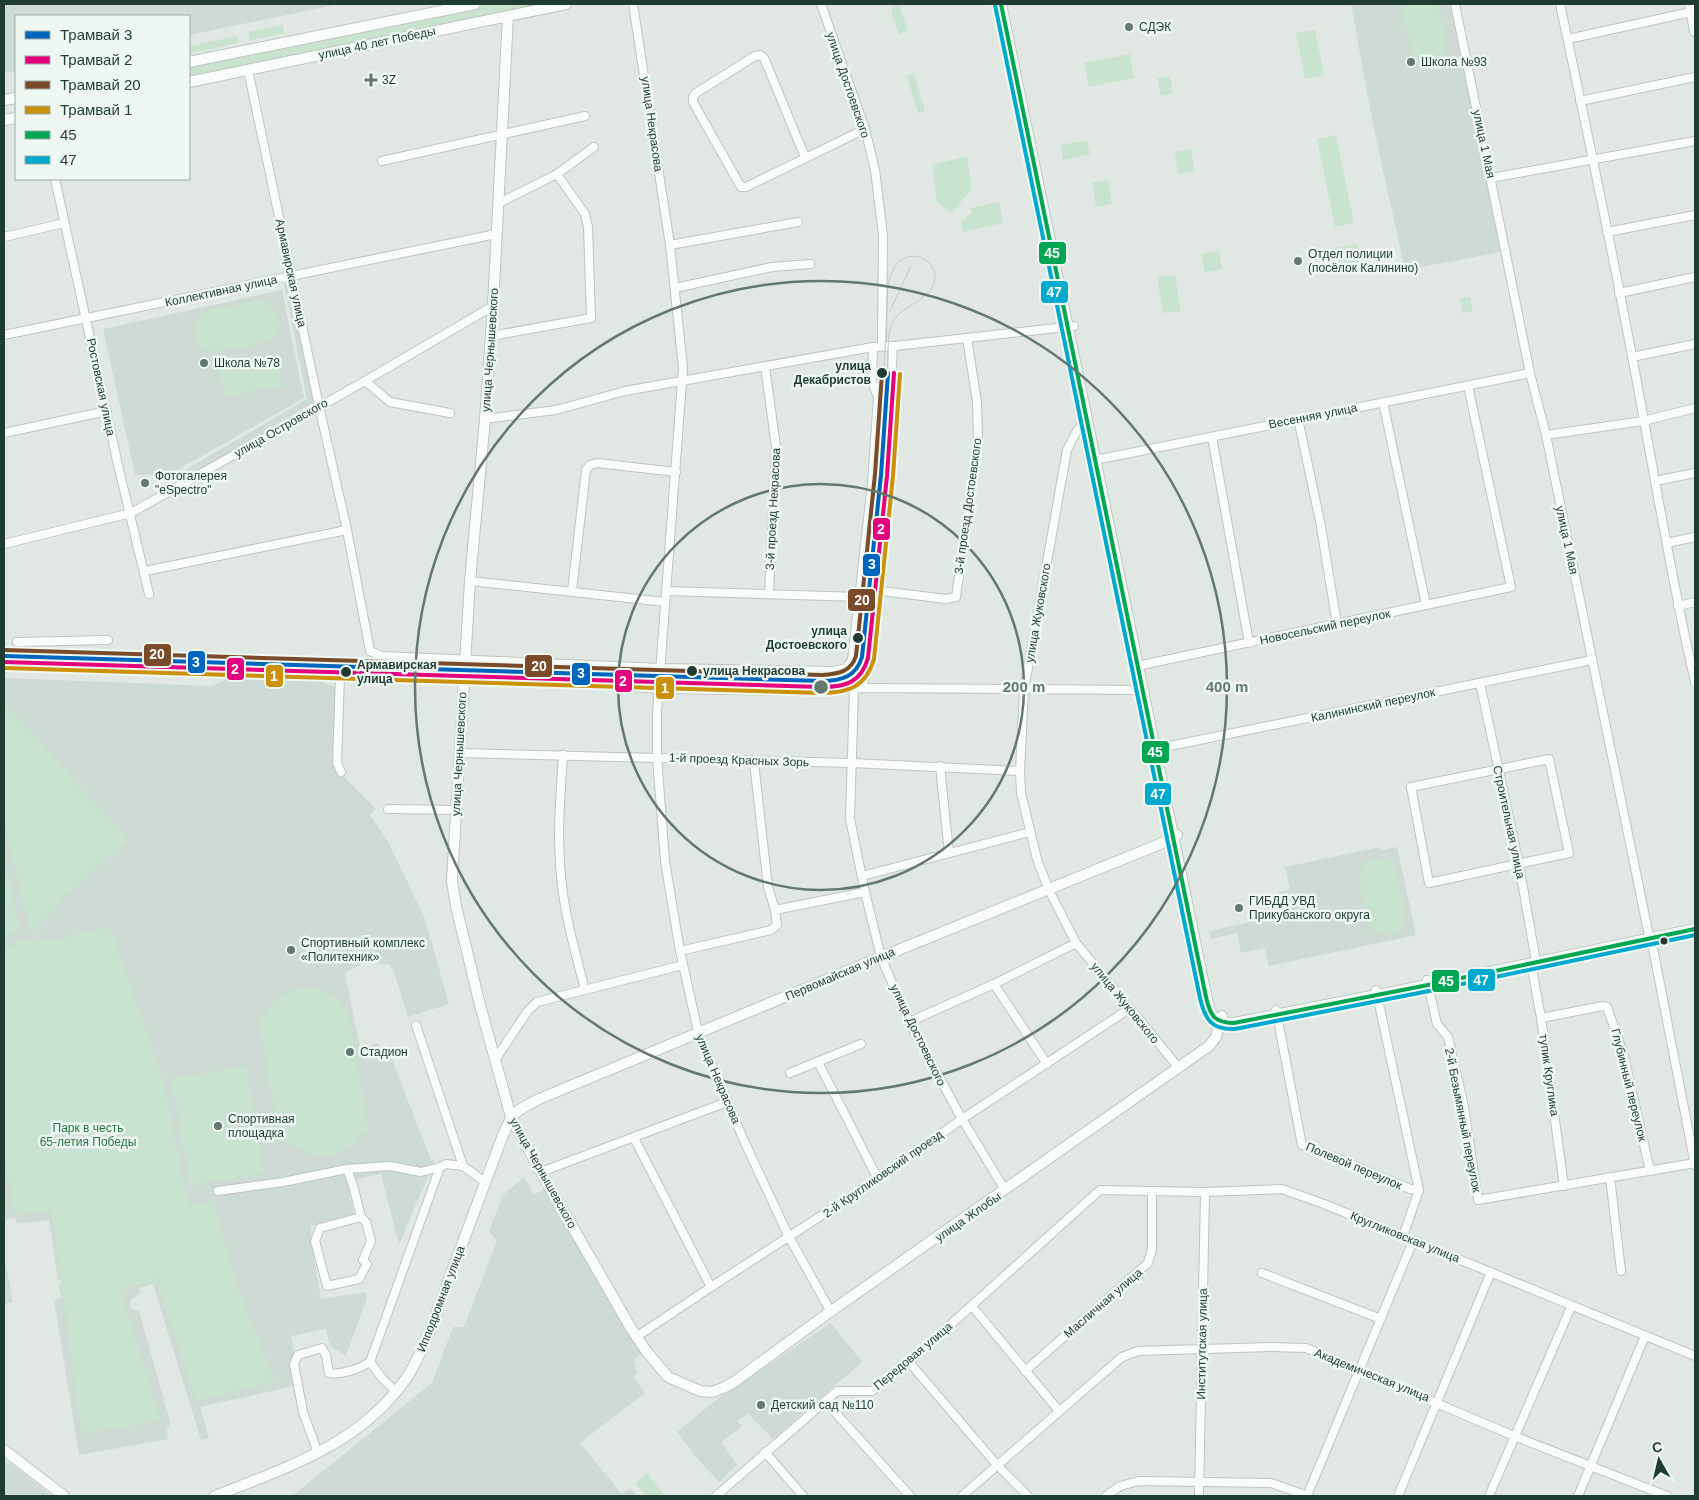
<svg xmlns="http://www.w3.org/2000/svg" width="1699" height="1500" font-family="Helvetica,sans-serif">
<rect width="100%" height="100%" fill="#e1e8e4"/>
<!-- built -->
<g fill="#cedad4">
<polygon points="4,4 340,4 189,35 189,16 16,16 16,71 4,73"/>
<polygon points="1351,4 1450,4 1501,252 1405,270 1372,120"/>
<polygon points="290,283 314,402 172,487 168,480 307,399 284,284"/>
<polygon points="282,290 304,398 170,474 135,475 103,329"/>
<polygon points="4,678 212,686 229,678 314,679 335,687 334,767 376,809 370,815 390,845 425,919 449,1004 408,1017 394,972 389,964 379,965 376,957 345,973 360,1048 378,1043 380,1049 393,1045 390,1054 431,1160 435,1159 399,1245 381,1174 347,1181 354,1215 311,1226 311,1241 321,1299 366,1292 367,1298 346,1356 330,1346 326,1329 291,1336 294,1352 293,1363 299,1385 200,1407 209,1438 201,1440 153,1284 139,1288 140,1293 130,1301 131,1308 139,1311 171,1425 167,1429 168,1439 79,1455 54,1300 61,1298 59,1286 61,1285 61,1280 58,1280 49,1220 16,1224 16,1218 4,1220"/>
<polygon points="1380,847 1381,850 1397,847 1416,935 1269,966 1265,948 1241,953 1237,933 1211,939 1209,931 1274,917 1273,914 1278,913 1276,907 1281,906 1278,892 1290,889 1285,867"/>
<polygon points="524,1177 534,1195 547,1187 644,1352 634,1359 637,1373 633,1377 645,1393 580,1443 622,1494 630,1488 637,1496 292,1496 432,1383 453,1327 464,1327 497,1240 489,1232 502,1196"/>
<polygon points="6,1264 13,1302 4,1304 4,1265"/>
<polygon points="831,1323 862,1362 773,1439 748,1414 737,1421 742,1426 721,1442 737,1465 719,1482 693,1454 692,1451 677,1432 720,1397"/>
<polygon points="4,1463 10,1463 52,1496 4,1496"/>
</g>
<!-- green -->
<g fill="#c8e3cf">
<polygon points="490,4 541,4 189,78 189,67"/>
<polygon points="894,4 899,4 908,31 899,35 891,11"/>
<path d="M 1401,4 L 1438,4 C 1441,21 1456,60 1429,62 C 1421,63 1416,60 1412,54 Z"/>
<polygon points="283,25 284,33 250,40 248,32"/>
<polygon points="1315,30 1324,75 1305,79 1296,33"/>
<polygon points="237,36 239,43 191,53 190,46"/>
<polygon points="1130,54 1134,78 1089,87 1084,63"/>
<polygon points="914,74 925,111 918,113 907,76"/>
<polygon points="1170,76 1173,93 1161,96 1157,78"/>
<polygon points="1336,135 1354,223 1335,227 1317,139"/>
<polygon points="1087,140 1090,154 1063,160 1060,145"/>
<polygon points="1191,149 1195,171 1178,174 1175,152"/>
<polygon points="967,156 972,189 951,213 937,202 932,165"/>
<polygon points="1108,180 1112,204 1096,207 1092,183"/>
<polygon points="999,202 1003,223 963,232 961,220 966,219 966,216 972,214 971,208"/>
<polygon points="1357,244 1361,264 1323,271 1319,251"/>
<polygon points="1219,251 1222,269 1205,272 1201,254"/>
<polygon points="1175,275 1181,311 1163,313 1157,277"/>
<polygon points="1470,297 1473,311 1461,313 1462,305 1459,298"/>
<path d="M 258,301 C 277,303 288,329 269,340 C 259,346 243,346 232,349 C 225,350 216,353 209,351 C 193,347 189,324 202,315 C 211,308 246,303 258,301 Z"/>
<polygon points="274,358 278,360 282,383 281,386 225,397 219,372 220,369"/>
<polygon points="4,702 129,840 65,896 36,931 33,932 28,925 4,822"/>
<path d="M 1374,859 C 1385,858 1393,862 1397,873 C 1400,890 1417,933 1388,935 C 1381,936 1375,933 1371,928 C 1366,921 1358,880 1360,871 C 1362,865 1368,861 1374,859 Z"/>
<polygon points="7,870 20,930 4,938 4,871"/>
<polygon points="110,927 161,1073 189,1205 213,1201 239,1291 276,1381 196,1401 156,1279 121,1292 161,1421 82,1434 51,1211 15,1215 4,1158 4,950 25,939 36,943"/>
<path d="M 305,988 C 324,988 340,998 349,1015 L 369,1131 C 357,1134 357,1140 348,1147 C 329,1162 304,1155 286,1141 L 280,1142 L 258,1016 L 267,1014 C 274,998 289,990 305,988 Z"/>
<polygon points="246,1066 264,1173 190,1186 171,1079"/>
<polygon points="647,1473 665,1496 646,1496 635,1483"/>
</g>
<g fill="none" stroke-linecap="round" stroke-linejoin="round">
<defs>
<g id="street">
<polyline points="633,4 670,245 683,368 657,712 657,757 665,861 680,951 698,1032 745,1143 789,1237 831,1312"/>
<polyline points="821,4 865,129 875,170 883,235 882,346"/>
<polyline points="1455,4 1530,373 1546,435 1648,931 1652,943 1695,1165"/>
<path d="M 1560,4 C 1585,121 1610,238 1632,356 C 1653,465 1670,574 1695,682"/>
<polyline points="1568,39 1691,12"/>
<polyline points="248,70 319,406 347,530 370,651 382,656 661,668 834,671 846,668 852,660 872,484 878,397 872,382 873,347"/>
<polyline points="1580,101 1695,77"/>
<polyline points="805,157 764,58 760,55 755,56 696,93 693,97 693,102 741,187 746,187 865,129"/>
<polyline points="382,161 585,116"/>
<polyline points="1491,178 1695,141"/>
<polyline points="55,179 118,465 149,594"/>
<polyline points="499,203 557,174 594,147"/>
<polyline points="1607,232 1695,215"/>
<polyline points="4,237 64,223"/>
<polyline points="670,245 798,222"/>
<polyline points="675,288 772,267 810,264"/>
<polyline points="1619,293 1695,277"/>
<polyline points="4,335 496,234"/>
<polyline points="491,336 591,318 588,227 585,214 557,174"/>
<polyline points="1632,357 1695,344"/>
<polyline points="765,366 776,447 769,593"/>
<polyline points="365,381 390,402 450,413"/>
<polyline points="1383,402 1426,605"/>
<polyline points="1087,417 1077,431 1067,450 1024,690 1020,771 1021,793 1037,859 1048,888 1076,943 1179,1068"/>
<polyline points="485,419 556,410 625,391 873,347 895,346 1074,326"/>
<polyline points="1298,419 1320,521 1337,624"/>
<polyline points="4,433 107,411"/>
<polyline points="1546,435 1643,421 1695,408"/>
<polyline points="1212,437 1249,643"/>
<polyline points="1095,460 1530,373"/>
<polyline points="1655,481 1695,473"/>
<polyline points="1667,543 1695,537"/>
<polyline points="4,544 131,513 365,381 493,306"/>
<polyline points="145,571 347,530"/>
<polyline points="470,581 665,602"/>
<polyline points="873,590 946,599 956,597 978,438 977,402 967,338"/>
<polyline points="572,591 586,470 590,465 597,463 676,472"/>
<polyline points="666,591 860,597"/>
<polyline points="1678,606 1695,602"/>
<polyline points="17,642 108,640"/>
<polyline points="1137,666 1511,587 1468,386"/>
<polyline points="319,676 400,677 464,681 529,679 659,689 808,691 863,688 1143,690"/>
<polyline points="340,676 337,763 341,772"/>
<polyline points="1480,683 1519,864 1536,962"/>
<polyline points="863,688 886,476 893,346"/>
<polyline points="854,689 850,819 865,892 881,957 909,1022 962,1119 1005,1190"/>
<polyline points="1155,749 1592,660"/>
<polyline points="459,753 852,763 1020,771"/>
<path d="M 563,755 C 560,800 556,847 563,893 C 567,925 577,958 585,990"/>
<polygon points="1549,759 1569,853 1429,883 1411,787"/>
<polyline points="754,762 768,887 775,910"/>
<polyline points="940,766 949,853"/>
<polyline points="388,809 456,810"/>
<polyline points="862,876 1030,832"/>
<polyline points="680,951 771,930 777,925 775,910 865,892"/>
<polyline points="1531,963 1541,1018 1564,1186"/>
<polyline points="1427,980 1437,1024 1448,1037 1464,1107 1478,1200 1695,1163"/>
<polyline points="994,984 1047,1064"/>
<polyline points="1376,990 1419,1190"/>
<polyline points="1276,1010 1302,1145 1339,1159 1410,1189 1419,1190"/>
<polyline points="1541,1018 1603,1006 1607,1007 1624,1056 1650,1171"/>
<polyline points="909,1022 994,984 1076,943"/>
<polyline points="416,1025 463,1166 485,1182"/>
<polyline points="495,1060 527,1012 537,1002 683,965"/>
<polyline points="818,1062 878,1179"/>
<polyline points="790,1073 861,1044"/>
<polyline points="634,1138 711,1287"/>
<polyline points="347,1169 353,1185 361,1217 366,1222 371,1241 363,1260 367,1264 359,1279 327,1286 315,1241 320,1228 361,1217"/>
<polyline points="541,1172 727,1102"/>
<polyline points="1610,1177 1621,1271"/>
<polyline points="218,1191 283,1182 347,1169 390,1166 421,1172 440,1167"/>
<polyline points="1403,1236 1419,1190"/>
<polyline points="1262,1273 1381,1319"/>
<polyline points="972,1306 1059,1411"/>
<polyline points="636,1337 711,1287 878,1179 962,1119 1129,1009"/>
<polyline points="909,1362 997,1465 1028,1496"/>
<polyline points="1025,1371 1148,1263 1152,1250 1152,1191"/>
<polyline points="396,1392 382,1378 370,1362 440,1167 446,1164 463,1166"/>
<polyline points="825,1401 910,1496"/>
<polyline points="765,1452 803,1496"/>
<path d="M 318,1453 L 303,1412 L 294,1364 L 298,1355 L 322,1348 L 326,1355 L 329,1373 C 342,1375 359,1369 370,1362"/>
<polyline points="716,1496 837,1391 872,1391 909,1362 1100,1190 1205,1192 1282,1189 1324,1204 1695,1356"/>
<polyline points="962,1496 1122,1357 1138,1351 1271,1347 1306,1348 1514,1436 1667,1496"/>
<polyline points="1106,1496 1120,1486 1139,1481 1271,1483 1308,1496"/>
<polyline points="1199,1496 1205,1192"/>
<polyline points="1307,1496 1413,1241"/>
<polyline points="1398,1496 1491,1272"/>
<polyline points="1489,1496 1571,1307"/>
<polyline points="1578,1496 1645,1336"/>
</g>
<g id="secondary">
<path d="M 1001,4 L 1205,990 C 1209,1009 1210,1025 1234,1023 L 1428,985 L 1695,929"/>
<polyline points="1690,4 1695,31"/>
<polyline points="508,16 493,306 485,419 470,581 452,881 456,906 480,1005 511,1117 541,1172 632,1330 647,1352 668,1377 700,1391 712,1392 723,1388 734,1382 827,1314 1209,1046 1216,1037 1222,1016"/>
<polyline points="189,62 475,4"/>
<polyline points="189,82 566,4"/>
<polyline points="4,100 16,98"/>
<polyline points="4,120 16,118"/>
<polyline points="4,1450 64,1496"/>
<path d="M 215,1496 C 285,1468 359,1445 405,1380 C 415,1366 422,1349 429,1333 L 503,1135 C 513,1111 516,1111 539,1099 L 881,957 L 1160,844 L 1177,835"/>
</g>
</defs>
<!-- street casing -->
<use href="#street" stroke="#bec5c1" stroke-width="10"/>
<!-- secondary casing -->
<use href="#secondary" stroke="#bdc6c2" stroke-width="12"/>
<!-- street -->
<use href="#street" stroke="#fafcfb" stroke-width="8"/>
<!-- secondary -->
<use href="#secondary" stroke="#fafcfb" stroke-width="10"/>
<!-- tram -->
<g stroke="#c5cac8" stroke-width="1">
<polyline points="890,311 911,266"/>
<path d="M 884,371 L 888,285 C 890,277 893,266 900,261 C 912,250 934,259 935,276 C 936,300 901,304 892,323 C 887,333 888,361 888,373"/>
</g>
<defs>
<path id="bus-1" d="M 1001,4 L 1206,997 C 1210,1015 1214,1023 1234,1023 L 1428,985 L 1695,929"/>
<path id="bus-2" d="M 995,5 L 1200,998 C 1205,1020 1212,1030 1235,1029 L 1429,991 L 1695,935"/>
</defs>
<!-- bus-1 casing -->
<use href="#bus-1" stroke="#eef7f2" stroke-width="8"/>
<!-- bus-2 casing -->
<use href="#bus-2" stroke="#eef7f2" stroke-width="8"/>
<!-- bus-1 -->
<use href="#bus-1" stroke="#00a651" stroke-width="4"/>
<!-- bus-2 -->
<use href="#bus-2" stroke="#00a9ce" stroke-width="4"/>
<defs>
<path id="tram-1" d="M 4,656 L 822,681 C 841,681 856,677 862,657 L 881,475 L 888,373"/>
<path id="tram-2" d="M 4,662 L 822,687 C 845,687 861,683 868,658 L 887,476 L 894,373"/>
<path id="tram-3" d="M 4,650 L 822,675 C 838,674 851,672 856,656 L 875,474 L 882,373"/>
<path id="tram-4" d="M 4,668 L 822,693 C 848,693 866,687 874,659 L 893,476 L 900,374"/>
</defs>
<!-- tram-1 casing -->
<use href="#tram-1" stroke="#eef7f2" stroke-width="8"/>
<!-- tram-2 casing -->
<use href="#tram-2" stroke="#eef7f2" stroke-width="8"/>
<!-- tram-3 casing -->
<use href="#tram-3" stroke="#eef7f2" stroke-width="8"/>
<!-- tram-4 casing -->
<use href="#tram-4" stroke="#eef7f2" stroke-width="8"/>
<!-- tram-1 -->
<use href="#tram-1" stroke="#0065bd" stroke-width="4"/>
<!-- tram-2 -->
<use href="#tram-2" stroke="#e5007d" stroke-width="4"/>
<!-- tram-3 -->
<use href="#tram-3" stroke="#7a4b2a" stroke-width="4"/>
<!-- tram-4 -->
<use href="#tram-4" stroke="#cc910a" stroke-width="4"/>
</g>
<!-- distance rings -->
<g fill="none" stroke="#627870" stroke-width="2.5">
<circle cx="821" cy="687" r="203"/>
<circle cx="821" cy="687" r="406"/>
</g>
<!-- markers -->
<g fill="#627870" stroke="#eef7f2" stroke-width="2">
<circle cx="1129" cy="27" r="5"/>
<circle cx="1411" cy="62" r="5"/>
<path d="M368.5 72.5h5v5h5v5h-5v5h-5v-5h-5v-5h5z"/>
<circle cx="1298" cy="261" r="5"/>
<circle cx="204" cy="363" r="5"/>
<circle cx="145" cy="483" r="5"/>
<circle cx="1239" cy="908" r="5"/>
<circle cx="291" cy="950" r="5"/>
<circle cx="350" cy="1052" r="5"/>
<circle cx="218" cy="1126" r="5"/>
<circle cx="761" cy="1405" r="5"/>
</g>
<g fill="#1e3c32" stroke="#eef7f2" stroke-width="2">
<circle cx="882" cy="373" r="6"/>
<circle cx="858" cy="638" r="6"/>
<circle cx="692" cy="671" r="6"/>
<circle cx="346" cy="672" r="6"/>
<circle cx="1664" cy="941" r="4.5"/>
</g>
<g text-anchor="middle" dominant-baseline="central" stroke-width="5" stroke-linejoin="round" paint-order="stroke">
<!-- poi labels -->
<g font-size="12" fill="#1e3c32" stroke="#eef7f2" text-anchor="start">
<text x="1139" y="27">СДЭК</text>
<text x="1421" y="62">Школа №93</text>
<text x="382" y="80">3Z</text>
<text x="1308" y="254">Отдел полиции<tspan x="1308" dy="14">(посёлок Калинино)</tspan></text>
<text x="214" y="363">Школа №78</text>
<text x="155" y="476">Фотогалерея<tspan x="155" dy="14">"eSpectro"</tspan></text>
<text x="1249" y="901">ГИБДД УВД<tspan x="1249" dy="14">Прикубанского округа</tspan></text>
<text x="301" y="943">Спортивный комплекс<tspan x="301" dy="14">«Политехник»</tspan></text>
<text x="360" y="1052">Стадион</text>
<text x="228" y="1119">Спортивная<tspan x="228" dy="14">площадка</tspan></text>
<text x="771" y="1405">Детский сад №110</text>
</g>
<!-- street labels -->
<g font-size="12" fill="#1e3c32" stroke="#eef7f2">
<text transform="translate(377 43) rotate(-12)">улица 40 лет Победы</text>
<text transform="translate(848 85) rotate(71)">улица Достоевского</text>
<text transform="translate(652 124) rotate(82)">улица Некрасова</text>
<text transform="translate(1484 144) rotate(78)">улица 1 Мая</text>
<text transform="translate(291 273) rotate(78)">Армавирская улица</text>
<text transform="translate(221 291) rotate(-12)">Коллективная улица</text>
<text transform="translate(490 350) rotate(-86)">улица Чернышевского</text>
<text transform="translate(101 387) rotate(78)">Ростовская улица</text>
<text transform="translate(1313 416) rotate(-11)">Весенняя улица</text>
<text transform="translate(281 428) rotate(-30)">улица Островского</text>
<text transform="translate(968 506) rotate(-82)">3-й проезд Достоевского</text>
<text transform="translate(773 509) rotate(-87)">3-й проезд Некрасова</text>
<text transform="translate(1567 540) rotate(78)">улица 1 Мая</text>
<text transform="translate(1038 613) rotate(-80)">улица Жуковского</text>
<text transform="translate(1325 627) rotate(-12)">Новосельский переулок</text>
<text transform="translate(1373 705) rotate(-12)">Калининский переулок</text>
<text transform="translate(459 754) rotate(-87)">улица Чернышевского</text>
<text transform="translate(739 760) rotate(2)">1-й проезд Красных Зорь</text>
<text transform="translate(1509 822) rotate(78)">Строительная улица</text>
<text transform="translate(840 974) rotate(-23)">Первомайская улица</text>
<text transform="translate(1125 1003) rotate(51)">улица Жуковского</text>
<text transform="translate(918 1035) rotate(64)">улица Достоевского</text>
<text transform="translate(1549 1075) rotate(82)">тупик Круглика</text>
<text transform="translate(718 1079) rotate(67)">улица Некрасова</text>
<text transform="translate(1629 1085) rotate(76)">Глубинный переулок</text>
<text transform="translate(1463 1120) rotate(79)">2-й Безымянный переулок</text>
<text transform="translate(1354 1166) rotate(23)">Полевой переулок</text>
<text transform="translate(543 1173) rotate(61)">улица Чернышевского</text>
<text transform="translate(883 1174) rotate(-35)">2-й Кругликовский проезд</text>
<text transform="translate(968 1217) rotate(-35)">улица Жлобы</text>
<text transform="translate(1405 1237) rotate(22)">Кругликовская улица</text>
<text transform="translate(441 1299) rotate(-69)">Ипподромная улица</text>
<text transform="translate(1103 1303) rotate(-41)">Масличная улица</text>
<text transform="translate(1202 1344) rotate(-89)">Институтская улица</text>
<text transform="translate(913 1356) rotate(-40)">Передовая улица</text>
<text transform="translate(1372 1375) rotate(22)">Академическая улица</text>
</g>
<!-- stop labels -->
<g font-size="12" font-weight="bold" fill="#1e3c32" stroke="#eef7f2" text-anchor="end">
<text x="871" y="366">улица<tspan x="871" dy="14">Декабристов</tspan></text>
<text x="847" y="631">улица<tspan x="847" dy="14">Достоевского</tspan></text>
<text x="357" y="665" text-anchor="start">Армавирская<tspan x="357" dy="14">улица</tspan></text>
<text x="703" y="671" text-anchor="start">улица Некрасова</text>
</g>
<!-- park labels -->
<g font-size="12" fill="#25763f" stroke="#eef7f2">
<text x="88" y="1128">Парк в честь<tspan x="88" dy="14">65-летия Победы</tspan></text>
</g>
</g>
<circle cx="821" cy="687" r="8" fill="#627870" stroke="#eef7f2" stroke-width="2.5"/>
<g font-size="15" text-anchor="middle" font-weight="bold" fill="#627870" stroke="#eef7f2" stroke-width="5" stroke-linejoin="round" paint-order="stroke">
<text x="1024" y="692">200 m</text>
<text x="1227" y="692">400 m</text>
</g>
<g stroke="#eef7f2" stroke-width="2">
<rect x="1038" y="241" width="29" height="24" rx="5" fill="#00a651"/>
<rect x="1040" y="280" width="29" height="24" rx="5" fill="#00a9ce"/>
<rect x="872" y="517" width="19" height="24" rx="5" fill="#e5007d"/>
<rect x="862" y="553" width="19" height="24" rx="5" fill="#0065bd"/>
<rect x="847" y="588" width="29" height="24" rx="5" fill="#7a4b2a"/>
<rect x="143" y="643" width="29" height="24" rx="5" fill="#7a4b2a"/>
<rect x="187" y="650" width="19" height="24" rx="5" fill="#0065bd"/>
<rect x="524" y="654" width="29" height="24" rx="5" fill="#7a4b2a"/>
<rect x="226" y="657" width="19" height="24" rx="5" fill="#e5007d"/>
<rect x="571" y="662" width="20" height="24" rx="5" fill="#0065bd"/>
<rect x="265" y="664" width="19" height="24" rx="5" fill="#cc910a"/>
<rect x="614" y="669" width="19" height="24" rx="5" fill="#e5007d"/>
<rect x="655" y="676" width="20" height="24" rx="5" fill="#cc910a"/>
<rect x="1141" y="740" width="29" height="24" rx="5" fill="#00a651"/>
<rect x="1144" y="782" width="28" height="24" rx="5" fill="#00a9ce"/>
<rect x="1467" y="968" width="29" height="24" rx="5" fill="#00a9ce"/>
<rect x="1431" y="969" width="29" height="24" rx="5" fill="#00a651"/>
</g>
<g font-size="14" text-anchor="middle" font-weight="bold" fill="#fff">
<text x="1052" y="258">45</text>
<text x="1054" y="297">47</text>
<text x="881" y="534">2</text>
<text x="872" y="569">3</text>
<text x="862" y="605">20</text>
<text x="157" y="659">20</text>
<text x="196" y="667">3</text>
<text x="539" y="671">20</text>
<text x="235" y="674">2</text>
<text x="581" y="678">3</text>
<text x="274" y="681">1</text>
<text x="623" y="686">2</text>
<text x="665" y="693">1</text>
<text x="1155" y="757">45</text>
<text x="1158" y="799">47</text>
<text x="1481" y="985">47</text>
<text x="1446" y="986">45</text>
</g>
<!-- border -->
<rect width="1699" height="1500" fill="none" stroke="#1e3c32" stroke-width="10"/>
<!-- legend -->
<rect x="15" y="15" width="175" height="165" fill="#eef7f2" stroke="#9baca5"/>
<rect x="25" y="31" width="25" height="8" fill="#0065bd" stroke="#9baca5"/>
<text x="60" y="40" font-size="15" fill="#1e3c32">Трамвай 3</text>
<rect x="25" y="56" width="25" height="8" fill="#e5007d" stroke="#9baca5"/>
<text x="60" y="65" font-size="15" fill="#1e3c32">Трамвай 2</text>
<rect x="25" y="81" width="25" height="8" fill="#7a4b2a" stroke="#9baca5"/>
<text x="60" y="90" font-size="15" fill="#1e3c32">Трамвай 20</text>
<rect x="25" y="106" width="25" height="8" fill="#cc910a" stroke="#9baca5"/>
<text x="60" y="115" font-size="15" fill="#1e3c32">Трамвай 1</text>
<rect x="25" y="131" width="25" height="8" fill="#00a651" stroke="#9baca5"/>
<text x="60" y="140" font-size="15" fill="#1e3c32">45</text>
<rect x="25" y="156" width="25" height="8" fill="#00a9ce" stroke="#9baca5"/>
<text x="60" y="165" font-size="15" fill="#1e3c32">47</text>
<!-- north arrow -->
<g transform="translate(1659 1460) rotate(352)" stroke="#eef7f2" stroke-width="4" paint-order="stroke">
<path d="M0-4L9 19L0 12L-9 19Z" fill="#1e3c32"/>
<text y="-8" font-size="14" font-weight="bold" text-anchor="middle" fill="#1e3c32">С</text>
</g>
</svg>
